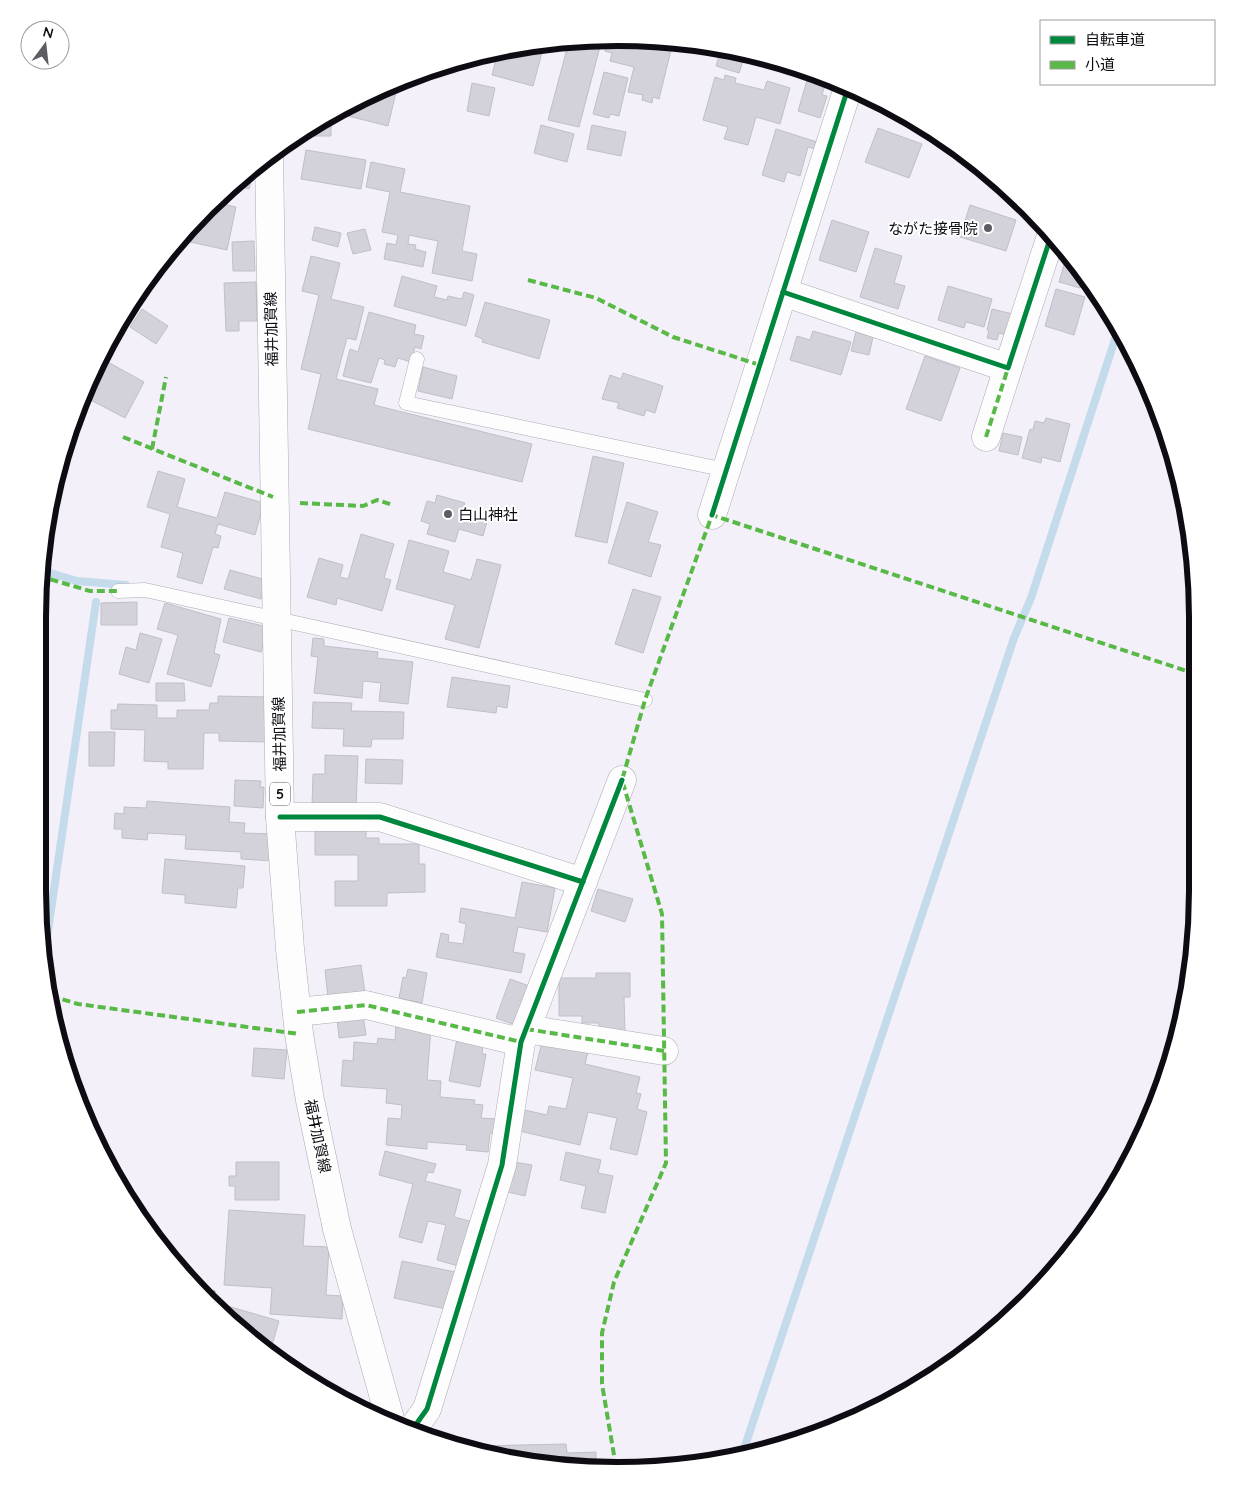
<svg xmlns="http://www.w3.org/2000/svg" width="1235" height="1508" font-family="Quicksand,'Noto Sans JP',sans-serif">
<rect width="100%" height="100%" fill="#f3f0fa"/>
<g fill="none" stroke-linecap="round" stroke-linejoin="round">
<!-- stream -->
<g stroke="#c3dbea" stroke-width="8">
<polyline points="40,570 77,581 126,585"/>
<polyline points="45,951 96,602"/>
<polyline points="742,1455 1014,638 1031,598 1118,330"/>
</g>
</g>
<!-- building -->
<g fill="#d3d1da" stroke="#c0bec7">
<polygon points="580,39 602,39 579,127 548,120 569,41"/>
<polygon points="607,40 673,42 659,99 653,97 652,103 642,100 643,95 628,92 634,67 610,61 612,53 605,51"/>
<polygon points="544,45 533,86 492,75 498,52"/>
<polygon points="721,49 745,55 739,73 716,66"/>
<polygon points="604,72 628,78 619,116 610,114 609,118 593,114"/>
<polygon points="725,75 736,78 735,83 764,90 767,81 790,88 780,124 756,117 748,145 724,139 728,127 703,120 715,77 724,80"/>
<polygon points="808,77 826,82 822,95 827,96 820,118 798,111"/>
<polygon points="472,83 495,88 489,116 467,111"/>
<polygon points="398,84 388,126 340,114 341,109 361,97"/>
<polygon points="331,115 331,136 304,136 304,130"/>
<polygon points="541,125 574,134 567,162 534,153"/>
<polygon points="592,125 626,132 621,156 587,149"/>
<polygon points="878,128 922,144 909,178 865,162"/>
<polygon points="776,129 817,142 815,149 808,147 800,176 787,172 784,182 762,175"/>
<polygon points="306,150 366,160 361,189 301,179"/>
<polygon points="371,162 405,169 400,192 470,206 462,251 477,254 472,281 432,273 438,241 409,235 408,244 416,245 415,249 426,252 423,267 384,259 387,243 396,245 398,235 382,232 390,192 366,187"/>
<polygon points="254,169 249,189 234,185"/>
<polygon points="214,202 236,207 227,250 181,240"/>
<polygon points="970,205 1016,220 1006,251 960,237"/>
<polygon points="832,220 869,232 856,272 819,260"/>
<polygon points="315,227 341,233 338,247 312,240"/>
<polygon points="365,229 371,250 353,254 347,233"/>
<polygon points="254,241 255,271 233,271 232,242"/>
<polygon points="875,248 902,256 894,283 905,286 898,309 860,297"/>
<polygon points="311,256 340,263 331,299 364,307 356,340 347,338 336,379 378,389 374,405 532,444 522,482 308,429 321,374 301,369 319,295 302,291"/>
<polygon points="1066,258 1074,260 1084,275 1080,288 1059,282"/>
<polygon points="402,276 437,286 434,297 447,300 448,296 462,299 464,292 474,295 466,326 394,306"/>
<polygon points="256,282 257,321 239,321 239,331 226,331 224,283"/>
<polygon points="948,286 992,299 984,327 966,322 964,328 938,320"/>
<polygon points="1056,289 1085,297 1074,335 1045,326"/>
<polygon points="134,297 140,301 125,322 122,320"/>
<polygon points="485,302 550,320 539,359 482,342 483,339 475,336"/>
<polygon points="142,309 168,326 156,344 130,327"/>
<polygon points="992,309 1013,314 1007,335 999,333 997,340 987,338 989,331 987,330"/>
<polygon points="369,312 416,325 414,334 424,336 421,349 415,347 411,362 398,358 395,367 384,364 385,360 379,358 371,383 343,376 350,349 358,352"/>
<polygon points="813,331 851,342 841,375 790,360 797,336 810,340"/>
<polygon points="856,332 873,337 869,355 851,351"/>
<polygon points="925,356 960,368 941,421 906,409"/>
<polygon points="106,361 144,382 125,418 83,396 93,374 98,376"/>
<polygon points="423,367 457,376 452,399 418,391"/>
<polygon points="623,373 663,386 655,413 646,410 644,416 617,408 619,403 602,399 610,375 621,379"/>
<polygon points="1046,418 1070,424 1060,462 1042,457 1041,463 1022,458 1030,429 1033,430 1035,421 1044,423"/>
<polygon points="1003,433 1022,437 1018,455 999,451"/>
<polygon points="593,456 624,463 607,543 575,536"/>
<polygon points="158,471 185,479 177,507 217,518 225,492 264,503 255,535 218,524 215,534 221,536 218,548 213,547 202,584 177,577 183,553 161,547 170,514 147,507"/>
<polygon points="437,495 465,503 462,511 488,518 483,536 459,529 455,542 427,534 430,524 421,521 427,501 435,503"/>
<polygon points="627,502 658,512 648,542 661,545 651,577 608,563"/>
<polygon points="361,534 394,544 384,578 391,580 382,611 337,598 336,605 307,597 319,558 343,565 340,577 348,579"/>
<polygon points="409,540 449,551 443,572 471,580 477,559 501,565 479,648 445,639 455,605 396,589"/>
<polygon points="230,570 266,580 261,599 224,589"/>
<polygon points="633,589 661,597 643,653 615,644"/>
<polygon points="137,602 137,625 101,625 101,603"/>
<polygon points="165,603 221,619 214,653 220,655 211,687 167,674 178,635 157,629"/>
<polygon points="229,618 268,627 261,652 223,642"/>
<polygon points="140,633 162,639 149,683 119,674 126,647 136,650"/>
<polygon points="313,638 324,639 324,646 378,652 377,658 413,662 408,704 379,701 381,683 363,681 362,698 314,693 318,657 311,656"/>
<polygon points="452,677 510,686 507,708 497,706 496,713 447,707"/>
<polygon points="156,683 184,683 185,701 156,701"/>
<polygon points="218,696 267,697 267,742 219,741 219,733 204,733 203,769 168,769 168,762 144,761 145,730 111,729 111,710 117,710 118,704 157,705 157,718 177,718 177,710 209,710 210,703 218,703"/>
<polygon points="313,702 352,703 351,711 404,712 403,739 372,739 371,747 343,746 344,729 312,728"/>
<polygon points="89,732 115,732 114,766 89,766"/>
<polygon points="325,755 358,756 356,808 312,806 313,774 325,774"/>
<polygon points="366,759 403,760 402,784 365,783"/>
<polygon points="235,780 261,781 260,787 264,787 263,808 234,806"/>
<polygon points="147,801 230,807 229,822 245,823 244,833 273,834 272,861 241,859 241,852 185,849 186,835 148,833 147,840 122,838 122,829 114,829 115,813 124,814 124,807 146,808"/>
<polygon points="315,826 366,826 366,838 379,838 379,844 419,844 419,864 425,864 425,892 387,893 387,906 335,906 335,881 358,881 358,855 315,855"/>
<polygon points="165,859 245,866 243,888 238,888 236,908 185,903 185,895 162,893"/>
<polygon points="522,882 555,888 547,932 518,927 513,952 525,954 521,973 436,957 441,933 449,935 448,942 463,944 466,924 459,922 461,908 515,918"/>
<polygon points="598,889 633,899 625,922 591,911"/>
<polygon points="361,965 365,993 328,998 325,970"/>
<polygon points="408,969 427,973 422,1003 399,998 403,977 406,978"/>
<polygon points="596,973 630,973 630,997 624,997 625,1032 599,1032 599,1023 582,1023 582,1016 559,1016 559,978 596,978"/>
<polygon points="510,979 532,987 518,1026 496,1018"/>
<polygon points="363,1015 366,1035 339,1038 337,1018"/>
<polygon points="396,1025 431,1028 427,1080 441,1081 440,1097 475,1100 474,1104 483,1105 481,1118 496,1119 495,1134 490,1133 488,1152 466,1150 467,1145 427,1142 427,1149 386,1145 388,1118 401,1119 402,1105 386,1103 387,1089 341,1086 343,1060 353,1061 354,1042 377,1044 378,1038 395,1040"/>
<polygon points="458,1033 484,1038 482,1054 486,1054 480,1087 449,1081"/>
<polygon points="542,1042 588,1052 585,1064 640,1077 636,1093 641,1094 637,1109 647,1112 637,1155 610,1149 617,1118 588,1112 580,1145 515,1130 520,1109 547,1115 549,1106 566,1109 573,1078 535,1070"/>
<polygon points="254,1048 287,1050 284,1079 252,1076"/>
<polygon points="385,1151 436,1164 433,1173 428,1172 425,1181 461,1190 454,1217 473,1222 462,1267 437,1260 446,1225 428,1221 422,1243 399,1237 413,1184 379,1175"/>
<polygon points="566,1152 601,1160 598,1173 613,1176 605,1213 581,1208 586,1186 560,1180"/>
<polygon points="236,1162 279,1162 279,1200 235,1200 235,1186 229,1186 229,1176 236,1176"/>
<polygon points="514,1162 532,1165 525,1196 508,1192"/>
<polygon points="229,1210 305,1215 303,1246 329,1247 326,1295 343,1296 342,1319 270,1314 272,1288 224,1285"/>
<polygon points="402,1261 455,1272 446,1309 394,1298"/>
<polygon points="217,1303 279,1321 270,1352 216,1308"/>
<polygon points="566,1444 567,1453 596,1452 596,1468 579,1469 477,1449 477,1446"/>
</g>
<g fill="none" stroke-linecap="round" stroke-linejoin="round">
<defs>
<g id="service">
<polyline points="417,359 406,403 726,470"/>
<polyline points="118,591 145,590 645,700"/>
</g>
<g id="minor">
<polyline points="783,292 1008,368 1051,236"/>
<polyline points="986,437 1008,368"/>
<polyline points="712,515 848,88"/>
<polyline points="280,817 380,817 583,882"/>
<polyline points="297,1012 366,1005 521,1042"/>
<polyline points="526,1029 664,1051"/>
<polyline points="412,1430 427,1409 502,1165 521,1042 622,780"/>
</g>
<polyline id="primary" points="269,157 280,817 290,949 299,1034 310,1100 337,1229 390,1419"/>
</defs>
<!-- service casing -->
<use href="#service" stroke="#adabb2" stroke-width="15"/>
<!-- minor casing -->
<use href="#minor" stroke="#adabb2" stroke-width="29"/>
<!-- primary casing -->
<use href="#primary" stroke="#adabb2" stroke-width="29"/>
<!-- service -->
<use href="#service" stroke="#fdfdfe" stroke-width="14"/>
<!-- minor -->
<use href="#minor" stroke="#fdfdfe" stroke-width="28"/>
<!-- primary -->
<use href="#primary" stroke="#fdfdfe" stroke-width="28"/>
<!-- quiet -->
<g stroke="#58b947" stroke-width="4" stroke-dasharray="8 4" stroke-linecap="butt">
<polyline points="528,280 596,298 673,337 760,365"/>
<polyline points="123,437 273,497"/>
<polyline points="986,437 1008,368"/>
<polyline points="152,449 166,377"/>
<polyline points="300,503 363,506 377,500 393,505"/>
<polyline points="39,576 90,591 118,591"/>
<polyline points="51,996 78,1004 299,1034"/>
<polyline points="297,1012 366,1005 521,1042"/>
<polyline points="526,1029 664,1051"/>
<polyline points="197,1287 215,1293"/>
<polyline points="616,1467 602,1384 602,1333 614,1282 666,1163 662,914 622,780 645,700 712,515 1196,674"/>
</g>
<defs>
<g id="cycleway">
<polyline points="783,292 1008,368 1051,236"/>
<polyline points="712,515 848,88"/>
<polyline points="280,817 380,817 583,882"/>
<polyline points="412,1430 427,1409 502,1165 521,1042 622,780"/>
</g>
</defs>
<!-- cycleway casing -->
<use href="#cycleway" stroke="#fff" stroke-width="8"/>
<!-- cycleway -->
<use href="#cycleway" stroke="#00873e" stroke-width="5"/>
</g>
<!-- markers -->
<g fill="#5e5c63" stroke="#fff" stroke-width="2">
<circle cx="988" cy="228" r="5"/>
<circle cx="448" cy="514" r="5"/>
</g>
<g text-anchor="middle" dominant-baseline="central" stroke-width="4" stroke-linejoin="round" paint-order="stroke">
<!-- shield labels -->
<rect fill="#fff" stroke="#565559" stroke-width="1" x="270" y="782.5" width="20" height="23" rx="4"/>
<g font-size="14" font-weight="bold" fill="#0e0c12">
<text x="280" y="794">5</text>
</g>
<!-- poi labels -->
<g font-size="15" fill="#0e0c12" stroke="#fff" text-anchor="end">
<text x="978" y="228">ながた接骨院</text>
<text x="458" y="514" text-anchor="start">白山神社</text>
</g>
<!-- street labels -->
<g font-size="15" fill="#0e0c12" stroke="#fff">
<text transform="translate(271 329) rotate(-91)">福井加賀線</text>
<text transform="translate(279 734) rotate(-91)">福井加賀線</text>
<text transform="translate(318 1136) rotate(78)">福井加賀線</text>
</g>
</g>
<!-- crop -->
<path d="M0 0H1235V1508H0ZM617 46H618A571 571 0 0 1 1189 617V891A571 571 0 0 1 618 1462H617A571 571 0 0 1 46 891V617A571 571 0 0 1 617 46Z" fill="#fff" fill-rule="evenodd"/>
<path fill="none" stroke="#0e0c12" stroke-width="6" d="M617 46H618A571 571 0 0 1 1189 617V891A571 571 0 0 1 618 1462H617A571 571 0 0 1 46 891V617A571 571 0 0 1 617 46Z"/>
<!-- legend -->
<rect x="1040" y="20" width="175" height="65" fill="#ffffff" stroke="#9f9ea0"/>
<rect x="1050" y="36" width="25" height="8" fill="#00873e" stroke="#9f9ea0"/>
<text x="1085" y="45" font-size="15" fill="#0e0c12">自転車道</text>
<rect x="1050" y="61" width="25" height="8" fill="#58b947" stroke="#9f9ea0"/>
<text x="1085" y="70" font-size="15" fill="#0e0c12">小道</text>
<!-- north arrow -->
<g transform="translate(45 45) rotate(15)"><circle r="24" fill="#ffffff" stroke="#9f9ea0"/>
<path d="M0-4L9 19L0 12L-9 19Z" fill="#5e5c63"/>
<text y="-8" font-size="14" font-weight="bold" text-anchor="middle" fill="#0e0c12">N</text>
</g>
</svg>
